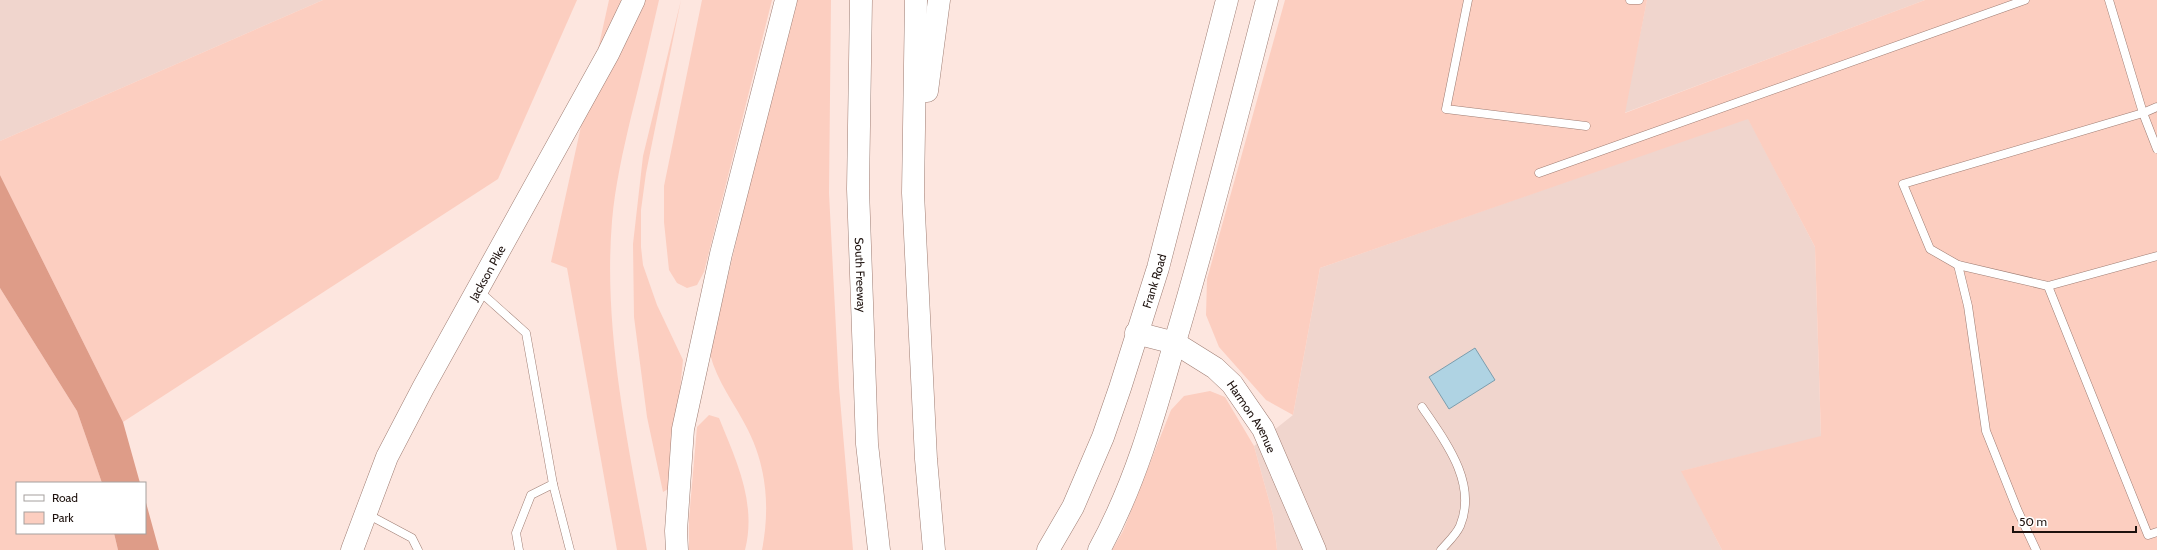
<svg xmlns="http://www.w3.org/2000/svg" width="2157" height="550" font-family="Cabin,sans-serif">
<rect width="100%" height="100%" fill="#fde6df"/>
<!-- built -->
<g fill="#f0d5cd">
<polygon points="0,0 323,0 0,141"/>
<polygon points="1647,0 1925,0 1624,113"/>
<polygon points="1748,118 1815,247 1821,437 1682,471 1722,550 1277,550 1273,515 1254,446 1293,415 1320,268"/>
</g>
<!-- green -->
<g fill="#fccec0">
<polygon points="323,0 577,0 498,179 123,422 0,175 0,141"/>
<path d="M 609,0 L 659,0 C 650,39 641,78 631,117 C 623,151 615,186 612,221 C 603,331 628,442 647,550 L 617,550 L 567,268 L 551,262 Z"/>
<polygon points="681,0 646,173 641,210 641,247 643,265 657,305 683,360 670,488 663,492 647,417 634,317 633,244 643,156"/>
<polygon points="702,0 772,0 704,272 697,285 687,288 677,283 669,270 664,222 664,186"/>
<path d="M 797,0 L 831,0 L 829,193 L 839,387 L 853,550 L 762,550 C 770,509 767,468 748,430 C 735,404 717,382 710,354 L 743,212 Z"/>
<polygon points="1285,0 1647,0 1625,113 1925,0 2157,0 2157,550 1722,550 1681,471 1821,436 1815,247 1748,119 1320,268 1293,415 1266,400 1219,347 1206,315 1207,279"/>
<polygon points="0,288 77,411 102,483 17,483 17,533 114,533 118,550 0,550"/>
<polygon points="1210,391 1225,397 1254,446 1273,515 1277,550 1112,550 1123,531 1171,410 1184,396"/>
<path d="M 709,415 L 719,418 C 736,460 757,503 745,550 L 689,550 L 689,519 L 697,427 Z"/>
</g>
<!-- forest -->
<g fill="#de9c88">
<polygon points="0,175 123,422 140,483 102,483 77,411 0,288"/>
<polygon points="145,499 159,550 118,550 114,533 145,533"/>
</g>
<!-- building -->
<polygon fill="#afd3e3" stroke="#7b9dad" points="1475,348 1495,380 1449,409 1429,377"/>
<g fill="none" stroke-linecap="round" stroke-linejoin="round">
<defs>
<g id="service">
<polyline points="1468,0 1446,109 1586,126"/>
<polyline points="1630,0 1639,0"/>
<polyline points="2109,0 2143,113 2157,149"/>
<polyline points="2157,107 2143,113 1903,184 1930,249 1958,265 2048,286 2157,256"/>
<polyline points="1539,173 2025,0"/>
<polyline points="1958,265 1968,306 1986,431 2017,509 2036,550"/>
<polyline points="2048,286 2148,535 2157,532"/>
<polyline points="478,290 526,333 553,484 570,550"/>
<path d="M 1422,407 C 1445,441 1478,483 1460,526 C 1456,535 1447,543 1441,550"/>
<polyline points="367,514 412,538 418,550"/>
<polyline points="519,550 516,533 531,495 553,484"/>
</g>
<g id="secondary">
<path id="s1" d="M 1136,333 L 1175,343 L 1215,368 L 1232,384 L 1263,429 L 1315,550"/>
<path id="s2" d="M 352,550 L 387,457 L 423,388 L 608,54 L 634,0"/>
</g>
<g id="trunk">
<path id="s3" d="M 1048,550 L 1073,507 L 1103,437 L 1120,388 L 1158,268 L 1227,0"/>
<path d="M 1099,550 C 1136,483 1156,409 1177,335 C 1210,224 1238,112 1267,0"/>
</g>
<g id="motorway">
<path id="s4" d="M 861,0 L 858,189 L 867,444 L 879,550"/>
<polyline points="916,0 913,193 926,459 934,550"/>
<polyline points="927,91 939,0"/>
<polyline points="677,550 676,531 683,429 721,254 786,0"/>
</g>
</defs>
<!-- service casing -->
<use href="#service" stroke="#9e7d73" stroke-width="9"/>
<!-- secondary casing -->
<use href="#secondary" stroke="#9e7d73" stroke-width="23"/>
<!-- trunk casing -->
<use href="#trunk" stroke="#9e7d73" stroke-width="23"/>
<!-- motorway casing -->
<use href="#motorway" stroke="#9e7d73" stroke-width="23"/>
<!-- service -->
<use href="#service" stroke="#fff" stroke-width="8"/>
<!-- secondary -->
<use href="#secondary" stroke="#fff" stroke-width="22"/>
<!-- trunk -->
<use href="#trunk" stroke="#fff" stroke-width="22"/>
<!-- motorway -->
<use href="#motorway" stroke="#fff" stroke-width="22"/>
</g>
<g text-anchor="middle" dominant-baseline="central" stroke-width="4" stroke-linejoin="round" paint-order="stroke">
<!-- street labels -->
<g font-size="12" fill="#1d110d" stroke="#fff">
<text stroke="none"><textPath href="#s2" startOffset="309">Jackson Pike</textPath></text>
<text stroke="none"><textPath href="#s4" startOffset="275">South Freeway</textPath></text>
<text stroke="none"><textPath href="#s3" startOffset="290">Frank Road</textPath></text>
<text stroke="none"><textPath href="#s1" startOffset="149">Harmon Avenue</textPath></text>
</g>
</g>
<!-- legend -->
<rect x="16" y="482" width="130" height="52" fill="#ffffff" stroke="#a5a09e"/>
<rect x="24" y="495" width="20" height="6" fill="#ffffff" stroke="#a5a09e"/>
<text x="52" y="502" font-size="12" fill="#1d110d">Road</text>
<rect x="24" y="512" width="20" height="12" fill="#fccec0" stroke="#a5a09e"/>
<text x="52" y="522" font-size="12" fill="#1d110d">Park</text>
<!-- scale -->
<path d="M2013 526v6h123v-6" fill="none" stroke="#1d110d" stroke-width="2"/>
<text x="2019" y="526" font-size="12" fill="#1d110d" stroke="#ffffff" stroke-width="3" paint-order="stroke">50 m</text>
</svg>
